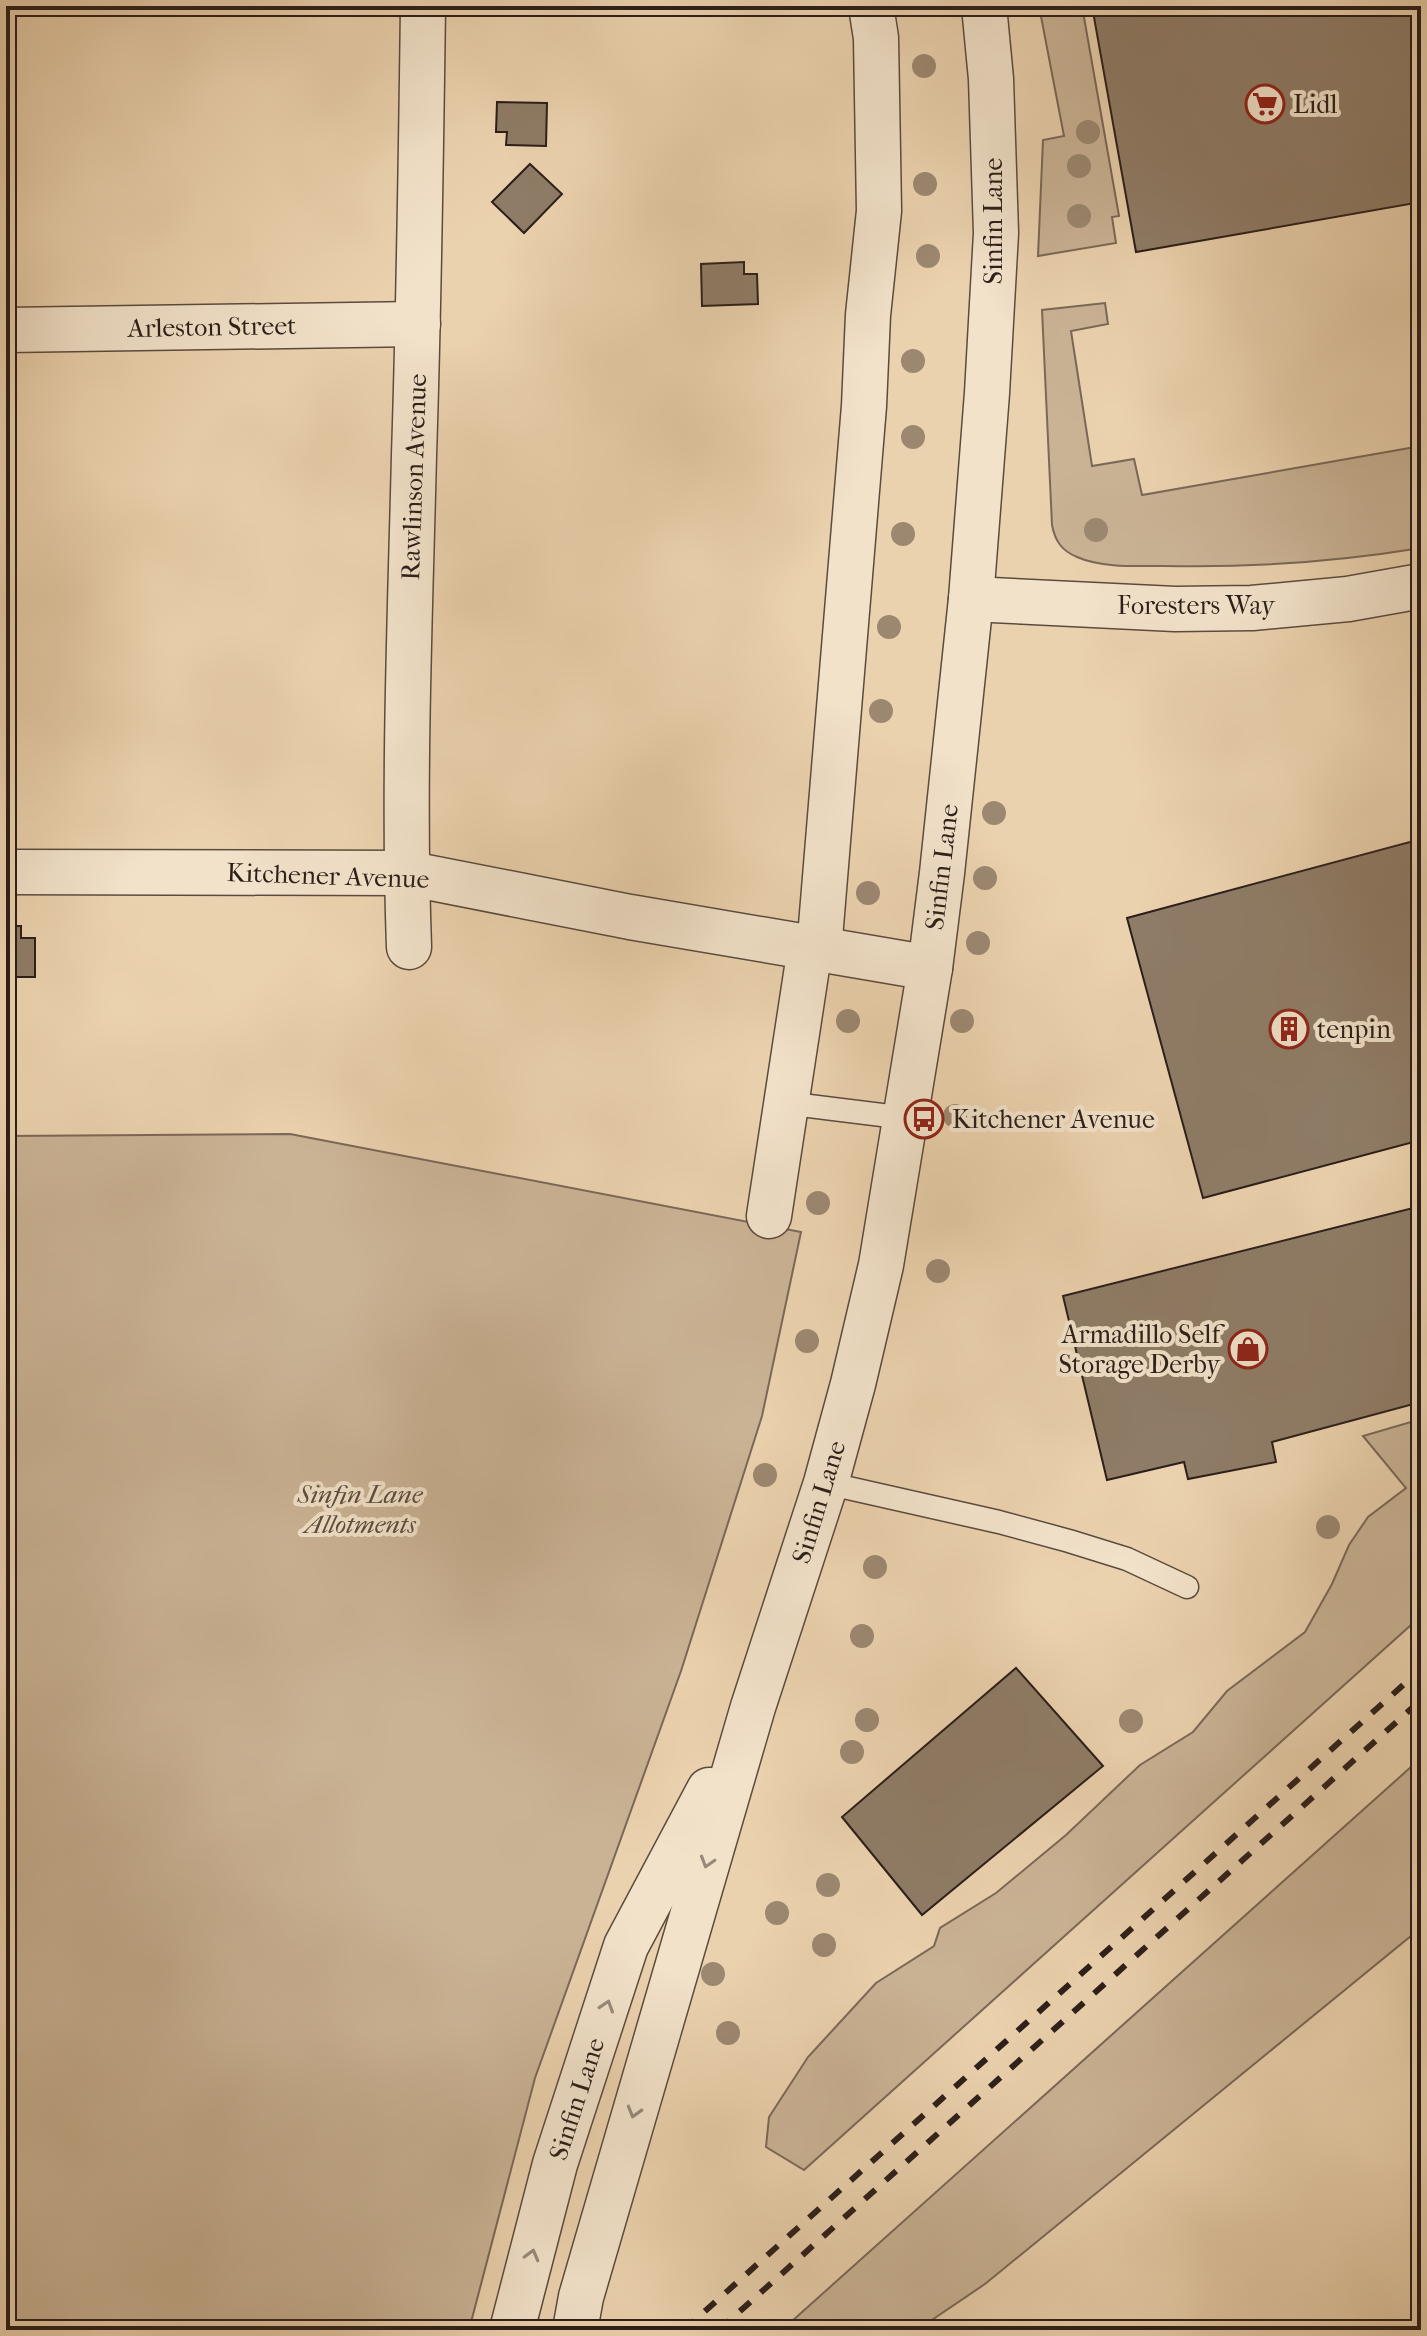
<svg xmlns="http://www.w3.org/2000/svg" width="1427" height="2336" font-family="'IM FELL French Canon',serif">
<rect width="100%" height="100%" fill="#ebd2ae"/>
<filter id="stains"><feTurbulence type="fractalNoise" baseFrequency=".0025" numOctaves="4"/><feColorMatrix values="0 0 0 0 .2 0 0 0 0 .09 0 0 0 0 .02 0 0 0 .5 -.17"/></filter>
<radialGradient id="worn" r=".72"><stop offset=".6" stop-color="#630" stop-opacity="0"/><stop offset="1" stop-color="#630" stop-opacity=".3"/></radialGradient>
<!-- green -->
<g fill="#cab395" stroke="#7a6858" stroke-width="2">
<polygon points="1039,6 1082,6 1119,216 1112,217 1116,243 1038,256 1043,140 1064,136"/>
<path d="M 1105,303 L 1108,324 L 1071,331 L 1092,466 L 1134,459 L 1142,495 L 1421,446 L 1421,548 C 1335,562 1250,568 1163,566 C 1136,566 1102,568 1077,557 C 1062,551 1055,541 1052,525 L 1042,310 Z"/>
<polygon points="290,1134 801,1232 762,1416 681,1671 535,2078 469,2330 6,2330 6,1136"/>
<polygon points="1421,1419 1421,1616 804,2170 766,2147 769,2117 808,2057 876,1983 934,1946 940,1928 996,1893 1066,1835 1140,1765 1193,1732 1227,1691 1305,1632 1332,1584 1349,1545 1368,1517 1406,1488 1363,1436"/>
<polygon points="1421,1758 1421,1926 1417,1931 985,2284 917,2330 782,2330"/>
</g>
<!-- building -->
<g fill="#8f7c67" stroke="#2b1e1a" stroke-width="2">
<polygon points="1092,6 1421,6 1421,202 1136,252"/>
<polygon points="497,102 547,103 546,146 506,145 507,132 496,132"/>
<polygon points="530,164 562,194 524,233 492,202"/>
<polygon points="744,262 744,274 757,274 758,304 702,306 701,264"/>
<polygon points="1421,839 1421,1140 1203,1198 1127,918"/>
<polygon points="6,926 21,926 21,938 35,938 35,977 6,977"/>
<polygon points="1421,1206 1421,1402 1272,1442 1276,1462 1188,1479 1184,1462 1107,1480 1063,1296"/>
<polygon points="1016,1668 1103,1766 922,1915 842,1817"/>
<polygon points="1421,2319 1421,2330 1350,2330"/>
</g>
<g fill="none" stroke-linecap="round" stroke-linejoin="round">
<defs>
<g id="service">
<polyline points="785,1103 906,1118"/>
<polyline points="826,1483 999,1522 1069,1541 1127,1559 1187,1587"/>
</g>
<g id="minor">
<polyline points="6,330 418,324"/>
<polyline points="971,599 1175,609 1252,608 1348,599 1421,586"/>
<path d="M 409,947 C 403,783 410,619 414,455 C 419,306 421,156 423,6"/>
<polyline points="819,950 864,406 868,315 879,211 876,38 871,6"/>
<polyline points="769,1216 810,948"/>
</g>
<g id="tertiary">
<polyline points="6,872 406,873 630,917 930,968"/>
<polyline points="512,2330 555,2164 626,1946 709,1790"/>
<polyline points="575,2330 581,2297 753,1707 826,1483 853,1384 881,1265 930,968 942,873 971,599 987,393 996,233 991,79 984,6"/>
</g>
</defs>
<!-- service casing -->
<use href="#service" stroke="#5b4b3f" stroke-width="25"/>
<!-- minor casing -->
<use href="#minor" stroke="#5b4b3f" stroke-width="47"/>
<!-- tertiary casing -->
<use href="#tertiary" stroke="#5b4b3f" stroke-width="47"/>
<!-- service -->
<use href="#service" stroke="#f2e2ca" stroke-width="22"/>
<!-- minor -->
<use href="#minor" stroke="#f2e2ca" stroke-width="44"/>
<!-- tertiary -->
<use href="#tertiary" stroke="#f2e2ca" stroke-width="44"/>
<!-- rail -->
<g stroke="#2b1e1a" stroke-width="6" stroke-dasharray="14 14" stroke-linecap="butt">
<polyline points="684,2330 1421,1669"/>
<polyline points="719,2330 1421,1700"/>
</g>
</g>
<!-- trees -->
<g fill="#9c8871">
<circle cx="924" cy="66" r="12"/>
<circle cx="1088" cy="132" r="12"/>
<circle cx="1079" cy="166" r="12"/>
<circle cx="925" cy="184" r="12"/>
<circle cx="1079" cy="216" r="12"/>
<circle cx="928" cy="256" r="12"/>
<circle cx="913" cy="361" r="12"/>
<circle cx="913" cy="437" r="12"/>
<circle cx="1096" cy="530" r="12"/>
<circle cx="903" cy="534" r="12"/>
<circle cx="889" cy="627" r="12"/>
<circle cx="881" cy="711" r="12"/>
<circle cx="994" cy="813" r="12"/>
<circle cx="985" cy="878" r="12"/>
<circle cx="868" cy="893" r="12"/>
<circle cx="978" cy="943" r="12"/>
<circle cx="848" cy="1021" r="12"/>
<circle cx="962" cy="1021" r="12"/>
<circle cx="955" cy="1116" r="12"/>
<circle cx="818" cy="1203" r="12"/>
<circle cx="938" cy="1271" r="12"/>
<circle cx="807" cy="1341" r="12"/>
<circle cx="765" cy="1475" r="12"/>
<circle cx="1328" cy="1527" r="12"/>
<circle cx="875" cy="1567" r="12"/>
<circle cx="862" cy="1636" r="12"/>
<circle cx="867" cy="1720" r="12"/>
<circle cx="1131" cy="1721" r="12"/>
<circle cx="852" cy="1752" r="12"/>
<circle cx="828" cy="1885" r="12"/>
<circle cx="777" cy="1913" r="12"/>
<circle cx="824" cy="1945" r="12"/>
<circle cx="713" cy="1974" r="12"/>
<circle cx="728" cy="2033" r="12"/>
</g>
<!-- one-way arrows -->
<defs><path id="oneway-chevron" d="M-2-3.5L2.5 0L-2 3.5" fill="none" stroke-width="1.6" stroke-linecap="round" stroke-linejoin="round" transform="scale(2)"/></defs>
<g stroke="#988a7b">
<use href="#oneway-chevron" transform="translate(707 1862) rotate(107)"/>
<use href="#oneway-chevron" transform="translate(607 2006) rotate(-72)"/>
<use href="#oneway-chevron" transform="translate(634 2112) rotate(106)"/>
<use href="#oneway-chevron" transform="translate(532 2255) rotate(-75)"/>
</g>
<!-- icons -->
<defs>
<symbol id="supermarket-ring" viewBox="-11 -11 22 22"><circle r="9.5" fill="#f2e2ca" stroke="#8f2418" stroke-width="1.5"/><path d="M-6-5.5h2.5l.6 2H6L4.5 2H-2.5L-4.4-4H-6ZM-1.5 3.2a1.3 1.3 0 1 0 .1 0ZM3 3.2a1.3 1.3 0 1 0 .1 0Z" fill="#8f2418"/></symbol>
<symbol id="building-ring" viewBox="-11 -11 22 22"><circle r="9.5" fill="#f2e2ca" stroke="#8f2418" stroke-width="1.5"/><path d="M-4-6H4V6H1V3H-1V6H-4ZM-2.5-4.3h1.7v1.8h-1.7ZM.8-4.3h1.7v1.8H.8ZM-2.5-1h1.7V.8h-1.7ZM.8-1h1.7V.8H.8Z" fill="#8f2418"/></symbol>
<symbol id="bus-ring" viewBox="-11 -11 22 22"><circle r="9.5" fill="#f2e2ca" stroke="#8f2418" stroke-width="1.5"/><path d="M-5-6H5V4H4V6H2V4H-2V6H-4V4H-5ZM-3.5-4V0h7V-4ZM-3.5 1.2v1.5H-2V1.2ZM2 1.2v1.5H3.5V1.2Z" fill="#8f2418"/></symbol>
<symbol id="shop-ring" viewBox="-11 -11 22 22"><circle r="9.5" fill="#f2e2ca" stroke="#8f2418" stroke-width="1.5"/><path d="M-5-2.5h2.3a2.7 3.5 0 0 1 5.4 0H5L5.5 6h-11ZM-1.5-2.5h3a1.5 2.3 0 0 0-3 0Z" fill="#8f2418"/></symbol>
</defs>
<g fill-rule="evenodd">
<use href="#supermarket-ring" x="1243" y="82" width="44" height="44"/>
<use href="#building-ring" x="1267" y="1007" width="44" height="44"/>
<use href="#bus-ring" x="902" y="1097" width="44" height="44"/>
<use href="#shop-ring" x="1226" y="1327" width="44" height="44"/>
</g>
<g text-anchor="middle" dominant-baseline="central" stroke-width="8" stroke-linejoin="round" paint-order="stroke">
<!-- poi labels -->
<g font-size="26" fill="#2b1e1a" stroke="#f2e2ca" text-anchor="start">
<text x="1293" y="104">Lidl</text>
<text x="1317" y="1029">tenpin</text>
<text x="952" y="1119">Kitchener Avenue</text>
<text x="1220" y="1334" text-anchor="end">Armadillo Self<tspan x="1220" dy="30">Storage Derby</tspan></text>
</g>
<!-- street labels -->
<g font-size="26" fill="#2b1e1a" stroke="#f2e2ca">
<text transform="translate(993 221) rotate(-90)">Sinfin Lane</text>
<text transform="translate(212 327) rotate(-1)">Arleston Street</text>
<text transform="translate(414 477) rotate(-88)">Rawlinson Avenue</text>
<text x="1196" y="605">Foresters Way</text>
<text transform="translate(942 867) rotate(-83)">Sinfin Lane</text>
<text transform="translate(328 876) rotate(2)">Kitchener Avenue</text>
<text transform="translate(819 1502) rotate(-73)">Sinfin Lane</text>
<text transform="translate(577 2099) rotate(-72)">Sinfin Lane</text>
</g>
<!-- park labels -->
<g font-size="26" font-style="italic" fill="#5b4b3f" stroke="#f2e2ca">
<text x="360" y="1494">Sinfin Lane<tspan x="360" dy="30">Allotments</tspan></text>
</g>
</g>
<!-- margin -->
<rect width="1427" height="2336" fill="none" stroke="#ebd2ae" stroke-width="32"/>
<rect x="8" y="8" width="1411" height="2320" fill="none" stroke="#2b1e1a" stroke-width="4"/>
<rect x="16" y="16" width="1395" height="2304" fill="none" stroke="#2b1e1a" stroke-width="2"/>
<rect width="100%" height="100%" filter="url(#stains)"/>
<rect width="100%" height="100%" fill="url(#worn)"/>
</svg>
